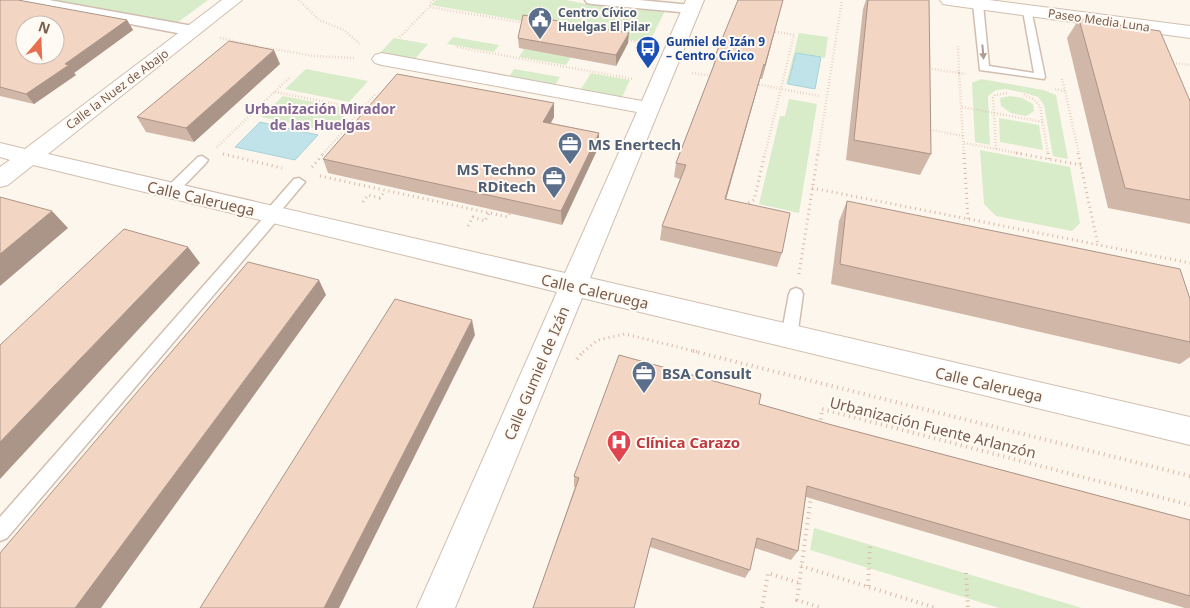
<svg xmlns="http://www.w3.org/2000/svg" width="1190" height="608" font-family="'Noto Sans',sans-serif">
<rect width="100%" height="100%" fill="#fdf6ec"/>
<!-- green -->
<g fill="#d8ecc9">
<polygon points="54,0 208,0 177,23"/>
<polygon points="436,0 566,0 586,4 665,11 649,43 431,5"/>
<polygon points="799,33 828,37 825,58 796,53 788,84 786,84"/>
<polygon points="453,37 499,45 494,52 447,44"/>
<polygon points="394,38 428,44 414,60 379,54"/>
<polygon points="524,49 571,57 566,65 519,57"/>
<polygon points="306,69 368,81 349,102 285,89"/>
<polygon points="514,69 560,77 554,87 508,78"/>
<polygon points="591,73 630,80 621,99 580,91"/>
<polygon points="981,79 1043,90 1056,95 1068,159 1053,156 1044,105 1038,97 1025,93 1005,89 996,90 988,96 990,145 975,142 972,83"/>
<polygon points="283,96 350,109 330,132 261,117"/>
<polygon points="1010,96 1022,98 1033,104 1034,111 1026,116 1011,113 1001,106 1000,98"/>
<polygon points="789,99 817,104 799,213 759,204 780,116 785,116"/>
<polygon points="999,118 1039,125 1043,150 1000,142"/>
<polygon points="980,150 1070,167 1080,223 1072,231 996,216 984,204"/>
<polygon points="814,528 1082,608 999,608 810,550"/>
</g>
<!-- water -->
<g fill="#bfe3e8" stroke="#a5d3da">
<polygon points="796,53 821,57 815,89 788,84"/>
<polygon points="260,122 318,135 295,160 235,147"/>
</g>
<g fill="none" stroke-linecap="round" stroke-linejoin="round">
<defs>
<g id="service">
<polygon points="978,1 983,4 989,66 1034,73 1023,11 1025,9 1031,9 1045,77 1044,79 980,70 973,4"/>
<polygon points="202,156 208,160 206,163 176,194 166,194 165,191 166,188 198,157"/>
<polygon points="299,178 305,182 279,213 279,218 7,538 0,541 0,517 265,216 266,211 294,179"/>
<polygon points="796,288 801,290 803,294 797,337 795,342 789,343 783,342 781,337 789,294 791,290"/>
</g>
<g id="pedestrian">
<polygon points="19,0 49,0 193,26 198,28 201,31 198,34 193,36 26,4 21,3"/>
<polygon points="585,0 639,0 691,5 696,6 698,9 696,12 691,13 592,4 587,3"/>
</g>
<g id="minor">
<polygon points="222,0 242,0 48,154 565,273 637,112 382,65 375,63 372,59 375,55 382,53 642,101 686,0 704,0 590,278 1190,417 1190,445 582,298 455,608 417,608 557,292 33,165 8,185 0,187 0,167 10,160 0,157 0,143 25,149"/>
<polygon points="940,0 989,0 1190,26 1190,38 949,5 943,4"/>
</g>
</defs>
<!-- service casing -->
<use href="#service" stroke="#d1beb0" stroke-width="3"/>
<!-- pedestrian casing -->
<use href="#pedestrian" stroke="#d1beb0" stroke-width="3"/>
<!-- minor casing -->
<use href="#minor" stroke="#d1beb0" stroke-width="2"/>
<!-- path-far2 -->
<g stroke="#d9b8a5" stroke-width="2.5" stroke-dasharray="0.5 2.5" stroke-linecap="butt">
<polyline points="299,0 319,20 344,30 361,45"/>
<polyline points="433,0 429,7 525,23"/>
<polyline points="400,37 429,7"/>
<polyline points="220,38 256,46"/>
<polyline points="625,40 649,44"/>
<polyline points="457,47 633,79"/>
<polyline points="267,48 314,56 355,58"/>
<polyline points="1173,63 1190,65"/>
<polyline points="926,68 959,73 958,46"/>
<polyline points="692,73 713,76"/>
<polyline points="1062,79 1065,91"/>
<polyline points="756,84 819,96"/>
<polyline points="1055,89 1065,91 1079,154"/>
<polyline points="275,92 362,109"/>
<polyline points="1024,95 1033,99 1040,106 1048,154"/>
<polyline points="962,107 1043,122"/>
<polyline points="927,129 963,136"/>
<polyline points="964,143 1023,154"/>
<polyline points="217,147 289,78"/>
<polyline points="996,149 993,98 995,95 1008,93"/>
<polyline points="323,154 376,93"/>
<polyline points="765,154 794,35 771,31"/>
<polyline points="818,154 842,0"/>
<polyline points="964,154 959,73 965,74"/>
</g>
<!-- path-far1 -->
<g stroke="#d9b8a5" stroke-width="3" stroke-dasharray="1 4" stroke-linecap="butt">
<polyline points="964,153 968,219"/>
<polyline points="1016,153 1081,165"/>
<polyline points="1048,153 1049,159"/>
<polyline points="1078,153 1098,245"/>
<polyline points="223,154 282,168"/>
<polyline points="312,167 324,153"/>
<polyline points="320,176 508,217 511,211"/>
<polyline points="812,188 1190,263"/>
<polyline points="363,202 368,195 380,198 385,191"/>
<polyline points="744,205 754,200 765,153"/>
<polyline points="468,226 473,217 485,221 489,213"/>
<polyline points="799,274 818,153"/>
<polyline points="583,352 598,340 625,334 698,352"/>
</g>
<!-- path -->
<g stroke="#d9b8a5" stroke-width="4" stroke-dasharray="1 4.5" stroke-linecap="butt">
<polyline points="693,351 1190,476"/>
<polyline points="577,359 584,351"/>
<polyline points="820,425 822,409 1190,505"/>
<polyline points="811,496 797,600 822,608"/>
<polyline points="801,566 936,608"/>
<polyline points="966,573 968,608"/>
<polyline points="868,586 870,545"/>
<polyline points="762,608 768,573 799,583"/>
</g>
<!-- service -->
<use href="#service" fill="#fff" fill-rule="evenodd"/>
<!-- pedestrian -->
<use href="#pedestrian" fill="#fff" fill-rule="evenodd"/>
<!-- minor -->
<use href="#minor" fill="#fff" fill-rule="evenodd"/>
</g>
<!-- wall -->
<g fill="#d1b7a8">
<polygon points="0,0 127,20 133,30 74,73 76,75 34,104 0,96"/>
<polygon points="783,0 762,79 760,79 726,199 782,253 777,267 660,240 662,226 680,179 674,177 676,163 713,67 715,56"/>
<polygon points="866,0 929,0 931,154 920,175 846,160 863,9"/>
<polygon points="1079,19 1190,101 1190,224 1108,208 1067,38"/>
<polygon points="518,38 628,43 616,66 519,48"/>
<polygon points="280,64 194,142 146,132 137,117"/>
<polygon points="554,117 551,123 599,133 599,146 562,225 328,173 323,159"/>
<polygon points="847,201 1190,299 1190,357 1180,364 831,284 839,221"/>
<polygon points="759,404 832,425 1190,520 1190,608 1185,608 806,497 798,551 791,560 755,548 750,570 745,578 650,547 634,608 533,608 575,487 574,487 574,476"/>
</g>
<!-- shaded-wall -->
<g fill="#aa9588">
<polygon points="783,0 762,79 765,65"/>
<polygon points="127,20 133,30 74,73 76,75 34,104 26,94 65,64"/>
<polygon points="629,33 628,43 616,66 616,55"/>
<polygon points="274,50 280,64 194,142 186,128"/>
<polygon points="764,64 760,79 722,213 725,199"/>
<polygon points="554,103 554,117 544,135 543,122"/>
<polygon points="599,133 599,146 562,225 561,211"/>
<polygon points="52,211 68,228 0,286 0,254"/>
<polygon points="188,247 200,263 0,479 0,442"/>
<polygon points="319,280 326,295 101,608 75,608"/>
<polygon points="472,320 475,335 339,608 324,608"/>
</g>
<!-- building -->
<g fill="#f3d5c3" stroke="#aa9588" fill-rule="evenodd">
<path d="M 0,0 L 18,0 L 127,20 L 65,64 L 69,65 L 26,94 L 0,87 ZM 25,25 L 55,25 L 55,55 L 25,55 Z"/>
<polygon points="738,0 783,0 765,65 764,64 725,199 790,213 782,253 662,226 686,165 676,163 717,57 715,56"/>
<polygon points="868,0 929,0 931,154 854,140"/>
<polygon points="523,15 629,33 616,55 518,38"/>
<polygon points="1079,19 1160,31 1190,101 1190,200 1125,188"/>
<polygon points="229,41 274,50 186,128 137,117"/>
<polygon points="397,74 554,103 543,122 599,133 561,211 323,159"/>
<polygon points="0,197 52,211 0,254"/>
<polygon points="847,201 1180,269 1190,299 1190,342 840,264"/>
<polygon points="124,229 188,247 0,442 0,345"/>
<polygon points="248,262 319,280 75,608 0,608 0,553"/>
<polygon points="395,299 472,320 324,608 200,608"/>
<polygon points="619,355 761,394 759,404 832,425 1190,520 1190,596 807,486 798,551 757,538 750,570 652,538 634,608 533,608 579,478 574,476"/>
</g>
<!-- one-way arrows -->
<defs><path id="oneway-solid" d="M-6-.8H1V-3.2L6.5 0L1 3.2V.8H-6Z" transform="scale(1.25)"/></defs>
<use fill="#af9d94" href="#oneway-solid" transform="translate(983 52) rotate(85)"/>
<!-- icons -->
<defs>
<symbol id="civic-pin" viewBox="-11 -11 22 30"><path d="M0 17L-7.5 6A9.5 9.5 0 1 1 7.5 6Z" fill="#5c6f8a" stroke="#fffaf3"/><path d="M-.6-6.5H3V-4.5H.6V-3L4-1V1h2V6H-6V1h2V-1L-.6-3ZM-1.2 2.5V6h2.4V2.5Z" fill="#fff"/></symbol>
<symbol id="bus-pin" viewBox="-11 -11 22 30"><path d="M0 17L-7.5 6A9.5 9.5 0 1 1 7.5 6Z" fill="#1a4fb4" stroke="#fffaf3"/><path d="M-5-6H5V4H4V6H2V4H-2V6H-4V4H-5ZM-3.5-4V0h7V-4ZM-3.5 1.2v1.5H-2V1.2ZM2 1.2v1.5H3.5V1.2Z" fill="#fff"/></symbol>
<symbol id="office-pin" viewBox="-11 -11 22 30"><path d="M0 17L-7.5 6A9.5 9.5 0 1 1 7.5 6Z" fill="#5c6f8a" stroke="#fffaf3"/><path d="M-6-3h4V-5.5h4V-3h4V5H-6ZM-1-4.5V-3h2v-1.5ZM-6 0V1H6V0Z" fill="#fff"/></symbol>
<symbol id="hospital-pin" viewBox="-11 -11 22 30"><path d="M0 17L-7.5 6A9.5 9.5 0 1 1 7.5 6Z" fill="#e0444e" stroke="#fffaf3"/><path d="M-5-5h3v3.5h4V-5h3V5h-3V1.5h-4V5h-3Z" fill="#fff"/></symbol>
</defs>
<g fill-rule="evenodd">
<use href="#civic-pin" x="526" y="5" width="28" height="38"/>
<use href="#bus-pin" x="634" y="34" width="28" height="38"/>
<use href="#office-pin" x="556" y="130" width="28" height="38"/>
<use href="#office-pin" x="540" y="164" width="28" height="38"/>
<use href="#office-pin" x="630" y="359" width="28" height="38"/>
<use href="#hospital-pin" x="605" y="428" width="28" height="38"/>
</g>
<g text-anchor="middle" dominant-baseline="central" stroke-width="4" stroke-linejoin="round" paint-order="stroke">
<!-- far-service labels -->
<g font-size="12" font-weight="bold" fill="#4e5e75" stroke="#fffaf3" text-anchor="start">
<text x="558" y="12">Centro Cívico<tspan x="558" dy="14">Huelgas El Pilar</tspan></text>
</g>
<!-- far-street labels -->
<g font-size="12" fill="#7a5c4d" stroke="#fffaf3">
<text transform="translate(1099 20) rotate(8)">Paseo Media Luna</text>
<text transform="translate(117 89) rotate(-37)">Calle la Nuez de Abajo</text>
</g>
<!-- far-transit labels -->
<g font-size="12" font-weight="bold" fill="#164399" stroke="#fffaf3" text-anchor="start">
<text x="666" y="41">Gumiel de Izán 9<tspan x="666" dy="14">– Centro Cívico</tspan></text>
</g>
<!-- far-neighbourhood labels -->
<g font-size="14" font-weight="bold" fill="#846695" stroke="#fffaf3">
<text x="320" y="108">Urbanización Mirador<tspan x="320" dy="16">de las Huelgas</tspan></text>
</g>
<!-- service labels -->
<g font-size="15" font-weight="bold" fill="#4e5e75" stroke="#fffaf3" text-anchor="start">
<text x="588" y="144">MS Enertech</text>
<text x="536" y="169" text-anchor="end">MS Techno<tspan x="536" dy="17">RDitech</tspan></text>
<text x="662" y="373">BSA Consult</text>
</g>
<!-- street labels -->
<g font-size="15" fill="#7a5c4d" stroke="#fffaf3">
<text transform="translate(201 198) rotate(13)">Calle Caleruega</text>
<text transform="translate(595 291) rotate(13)">Calle Caleruega</text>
<text transform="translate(536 373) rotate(-67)">Calle Gumiel de Izán</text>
<text transform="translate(989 384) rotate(13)">Calle Caleruega</text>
<text transform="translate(933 427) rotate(14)">Urbanización Fuente Arlanzón</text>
</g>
<!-- health labels -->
<g font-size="15" font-weight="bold" fill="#be3a42" stroke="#fffaf3" text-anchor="start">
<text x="636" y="442">Clínica Carazo</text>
</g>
</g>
<!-- north arrow -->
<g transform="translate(40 40) rotate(19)"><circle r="24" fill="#fffaf3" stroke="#cabbb1"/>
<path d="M0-4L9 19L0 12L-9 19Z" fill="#e76f51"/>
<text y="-8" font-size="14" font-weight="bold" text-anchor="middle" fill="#7a5c4d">N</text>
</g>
</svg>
